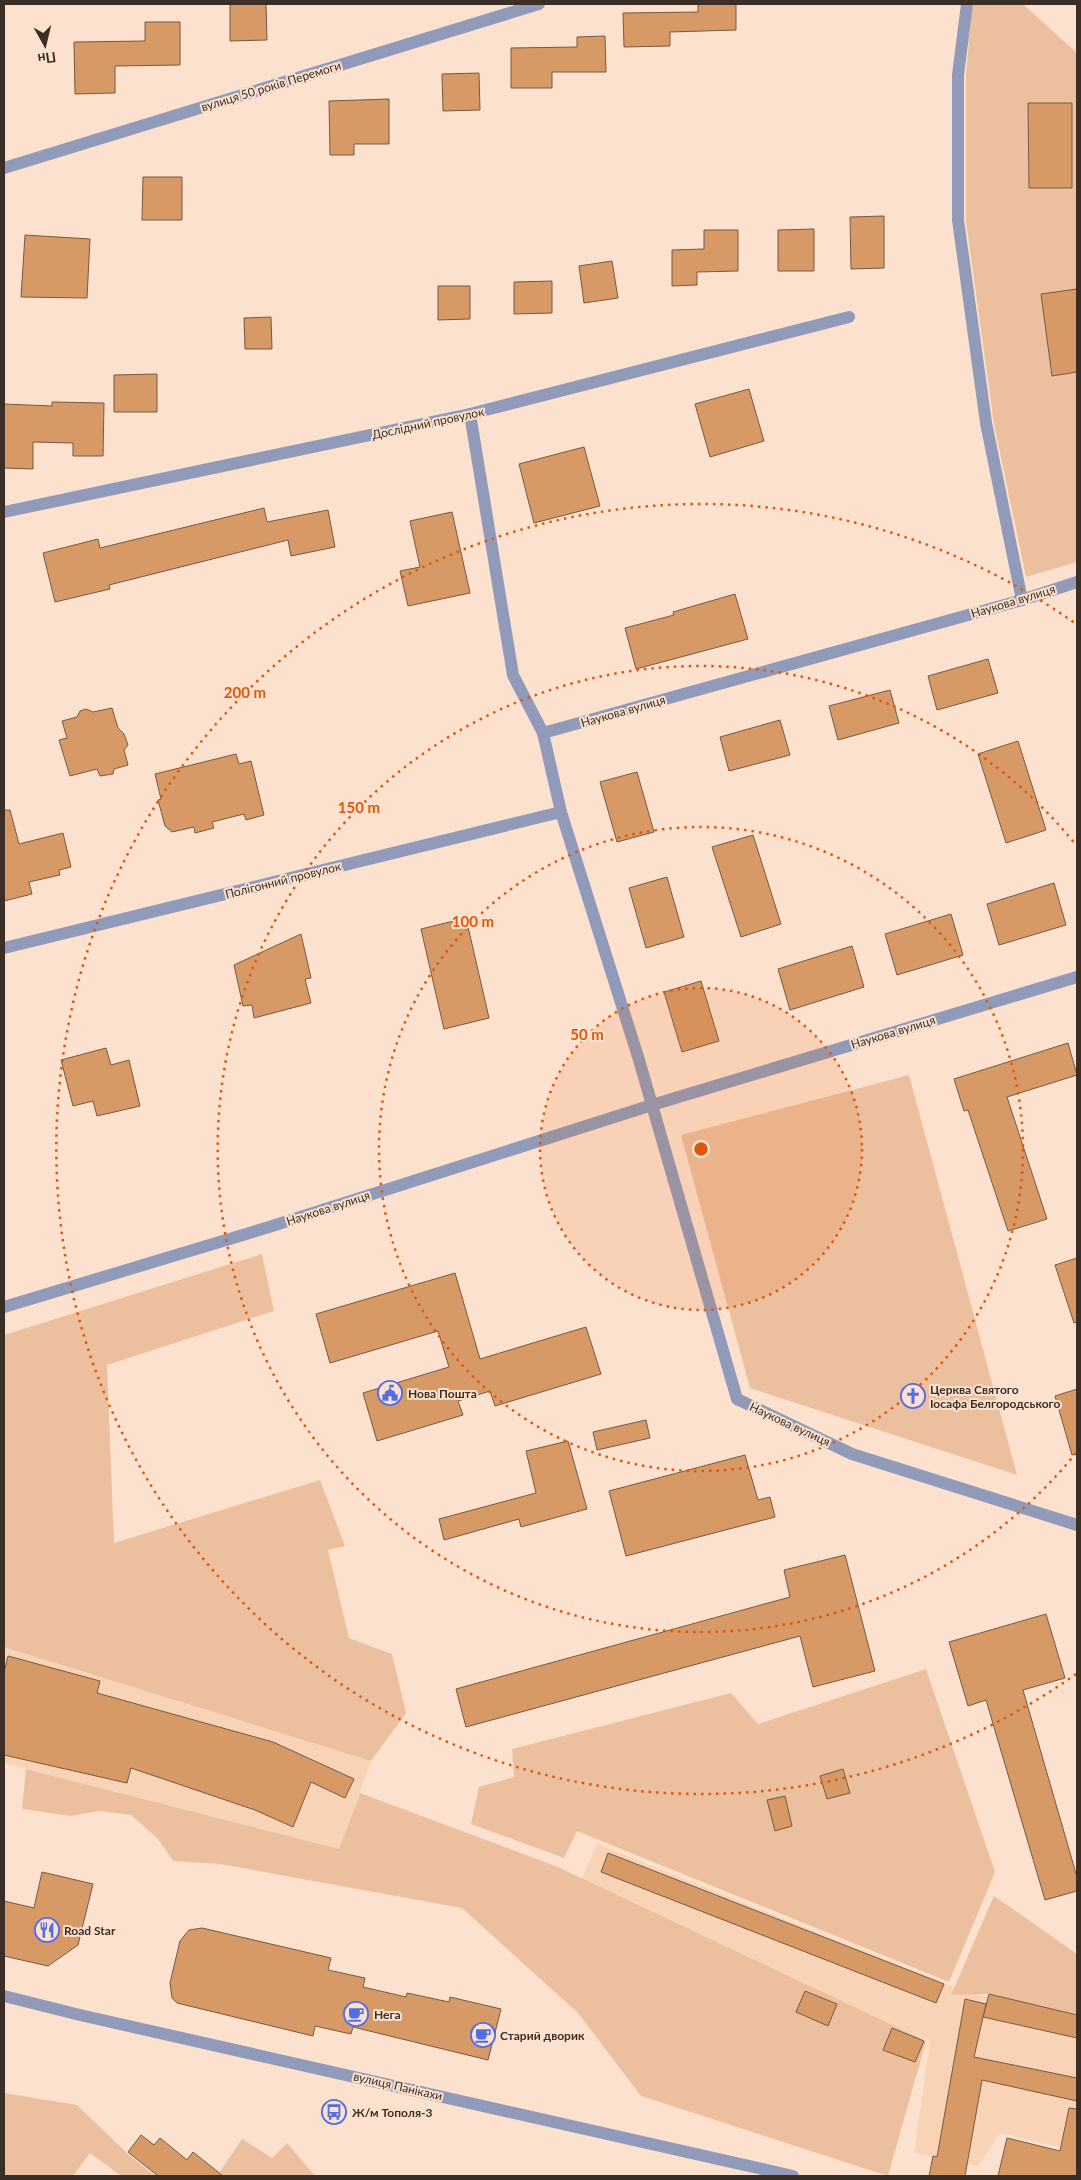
<svg xmlns="http://www.w3.org/2000/svg" width="1081" height="2180" font-family="Lato,sans-serif">
<rect width="100%" height="100%" fill="#fce2ce"/>
<!-- built -->
<g fill="#f9d3b5">
<polygon points="4,1647 371,1761 339,1849 4,1763"/>
<polygon points="597,1844 964,1991 1077,2017 1077,2151 1000,2133 978,2166 914,2153 930,2041 572,1902"/>
</g>
<!-- green -->
<g fill="#ecc09e">
<polygon points="972,4 1023,4 1077,53 1077,562 1026,577 994,424 966,221 966,76"/>
<polygon points="909,1075 1017,1475 750,1388 681,1135"/>
<polygon points="262,1254 274,1311 107,1365 114,1543 320,1480 345,1546 328,1550 349,1638 392,1654 406,1713 371,1761 4,1647 4,1335"/>
<polygon points="926,1669 995,1872 949,1982 577,1831 564,1858 471,1824 479,1787 514,1777 512,1749 731,1693 758,1724"/>
<polygon points="26,1769 339,1849 360,1793 558,1867 926,2041 888,2176 641,2096 578,2013 462,1908 220,1864 173,1861 158,1839 131,1815 99,1811 71,1816 22,1809"/>
<polygon points="994,1896 1077,1954 1077,2015 989,1994 951,1995"/>
<polygon points="4,2093 77,2105 128,2154 155,2176 121,2176 90,2153 73,2176 4,2176"/>
<polygon points="242,2139 272,2158 287,2143 315,2176 217,2176"/>
</g>
<!-- building -->
<g fill="#d79966" stroke="#755a44">
<polygon points="230,4 266,4 267,40 230,41"/>
<polygon points="698,4 736,4 736,30 670,32 670,46 624,47 623,13 698,12"/>
<polygon points="145,22 180,22 180,65 115,66 115,93 75,94 74,42 145,41"/>
<polygon points="605,36 606,72 552,72 552,88 511,88 511,48 577,47 577,37"/>
<polygon points="479,73 480,110 443,111 442,74"/>
<polygon points="389,99 389,144 354,144 354,155 330,155 329,101"/>
<polygon points="1028,103 1072,103 1072,188 1029,188"/>
<polygon points="143,177 182,177 182,220 142,220"/>
<polygon points="884,216 884,268 851,269 850,217"/>
<polygon points="814,229 814,271 778,271 778,230"/>
<polygon points="704,230 738,230 738,271 697,272 697,285 672,286 672,250 704,249"/>
<polygon points="25,235 90,239 87,298 21,297"/>
<polygon points="612,261 618,298 584,303 579,266"/>
<polygon points="552,281 552,313 514,314 514,282"/>
<polygon points="438,286 470,286 470,319 438,320"/>
<polygon points="1077,289 1077,372 1052,376 1041,294"/>
<polygon points="271,317 272,349 245,349 244,318"/>
<polygon points="157,374 157,412 114,412 114,375"/>
<polygon points="749,389 764,441 710,457 695,404"/>
<polygon points="52,402 104,403 103,456 73,456 73,443 33,442 33,469 4,468 4,404 52,406"/>
<polygon points="584,447 600,506 534,523 519,464"/>
<polygon points="264,508 267,522 328,510 335,547 291,556 288,540 109,585 110,589 55,602 43,553 98,539 100,548"/>
<polygon points="452,512 470,593 408,606 400,571 420,567 410,521"/>
<polygon points="735,594 748,639 636,669 625,628 674,615 673,612"/>
<polygon points="988,659 998,693 937,710 928,676"/>
<polygon points="890,690 899,723 838,740 829,706"/>
<polygon points="112,708 118,728 124,734 128,745 124,750 128,765 114,769 113,774 100,776 97,769 70,776 59,740 67,738 62,721 77,717 80,711 86,709 93,712"/>
<polygon points="780,720 790,755 729,771 720,737"/>
<polygon points="1018,741 1046,830 1006,843 978,754"/>
<polygon points="236,754 239,764 251,761 264,815 246,820 244,814 212,822 214,828 195,833 194,827 172,832 165,826 158,800 161,799 155,774"/>
<polygon points="637,772 654,832 617,842 600,782"/>
<polygon points="4,810 10,810 19,844 63,833 71,867 59,870 60,875 29,882 32,894 4,901"/>
<polygon points="753,835 781,924 741,937 712,847"/>
<polygon points="667,877 684,937 646,948 629,888"/>
<polygon points="1054,883 1066,925 999,945 987,904"/>
<polygon points="951,914 963,955 897,975 885,934"/>
<polygon points="466,918 489,1018 444,1029 421,929"/>
<polygon points="301,934 311,978 305,979 311,1003 254,1018 252,1005 243,1006 234,965"/>
<polygon points="852,946 864,987 790,1010 778,969"/>
<polygon points="701,981 719,1041 682,1052 664,992"/>
<polygon points="1068,1043 1077,1075 1007,1097 1047,1219 1008,1231 968,1110 964,1111 954,1079"/>
<polygon points="106,1048 111,1065 129,1060 140,1106 97,1116 93,1101 73,1106 61,1060"/>
<polygon points="1077,1258 1077,1322 1074,1323 1055,1265"/>
<polygon points="455,1273 480,1359 586,1327 601,1374 495,1406 490,1391 458,1401 463,1415 377,1441 363,1393 449,1367 438,1331 330,1363 316,1314"/>
<polygon points="1077,1389 1077,1454 1072,1455 1055,1396"/>
<polygon points="646,1420 650,1438 597,1450 593,1432"/>
<polygon points="568,1441 587,1509 521,1527 519,1519 444,1540 439,1519 536,1493 526,1451"/>
<polygon points="745,1455 758,1500 770,1497 775,1517 626,1556 609,1491"/>
<polygon points="845,1555 875,1671 813,1687 800,1636 466,1727 456,1689 790,1597 784,1570"/>
<polygon points="1046,1614 1065,1678 1023,1690 1077,1877 1077,1891 1045,1900 986,1700 968,1706 949,1642"/>
<polygon points="8,1656 100,1681 97,1693 273,1742 354,1779 345,1798 311,1782 293,1827 255,1810 131,1768 127,1783 4,1755 4,1672"/>
<polygon points="843,1769 850,1793 827,1799 820,1776"/>
<polygon points="785,1796 792,1826 775,1831 767,1800"/>
<polygon points="608,1853 944,1984 936,2003 601,1872"/>
<polygon points="42,1872 93,1884 78,1945 48,1966 4,1956 4,1901 34,1908"/>
<polygon points="202,1928 331,1958 328,1970 365,1978 363,1987 406,1997 407,1993 449,2002 450,1997 501,2009 488,2060 353,2027 351,2034 315,2026 313,2036 177,2003 172,1998 170,1983 180,1941 189,1930"/>
<polygon points="805,1991 837,2004 828,2026 796,2012"/>
<polygon points="989,1994 1077,2015 1077,2038 983,2017"/>
<polygon points="965,1999 986,2004 974,2057 1077,2078 1077,2101 982,2080 965,2176 929,2176 933,2156 937,2157"/>
<polygon points="892,2028 924,2041 915,2062 883,2050"/>
<polygon points="1069,2108 1077,2109 1077,2176 998,2176 1007,2138 1060,2151"/>
<polygon points="141,2135 154,2145 160,2138 187,2160 193,2152 223,2176 158,2176 128,2152"/>
</g>
<g fill="none" stroke-linecap="round" stroke-linejoin="round">
<!-- minor -->
<g stroke="#919bb9" stroke-width="12">
<polyline points="967,4 958,75 958,220 986,423 1022,600"/>
<polyline points="4,168 539,4"/>
<polyline points="470,414 513,675 543,733"/>
<polyline points="4,512 470,414 849,317"/>
<polyline points="1077,582 1022,600 543,733 561,812 639,1060 737,1399 852,1454 1077,1525"/>
<polyline points="4,948 561,812"/>
<polyline points="4,1307 269,1227 652,1105 1077,977"/>
<polyline points="4,1996 80,2015 793,2176"/>
</g>
</g>
<!-- distance rings -->
<circle cx="701" cy="1149" r="161" fill="#df570d" fill-opacity=".12"/>
<g fill="none" stroke="#df570d" stroke-width="2.5" stroke-dasharray="2.5 5">
<circle cx="701" cy="1149" r="161"/>
<circle cx="701" cy="1149" r="322"/>
<path d="M1076 1453A483 483 0 1 1 1076 845"/>
<path d="M1076 1674A645 645 0 1 1 1076 624"/>
</g>
<!-- icons -->
<defs>
<symbol id="civic-ring" viewBox="-11 -11 22 22"><circle r="9.5" fill="#fce2ce" stroke="#536ee3" stroke-width="1.5"/><path d="M-.6-6.5H3V-4.5H.6V-3L4-1V1h2V6H-6V1h2V-1L-.6-3ZM-1.2 2.5V6h2.4V2.5Z" fill="#536ee3"/></symbol>
<symbol id="church-ring" viewBox="-11 -11 22 22"><circle r="9.5" fill="#fce2ce" stroke="#536ee3" stroke-width="1.5"/><path d="M-1.2-6h2.4v3.5h3.3v2.4h-3.3V6h-2.4V-.1h-3.3v-2.4h3.3Z" fill="#536ee3"/></symbol>
<symbol id="restaurant-ring" viewBox="-11 -11 22 22"><circle r="9.5" fill="#fce2ce" stroke="#536ee3" stroke-width="1.5"/><path d="M-5-6h1v4h1v-4h1v4h1v-4h1v5L-1.5 .5V6h-2V.5L-5-1ZM5-6V6H3V1.5H1.5Q1.5-4 5-6Z" fill="#536ee3"/></symbol>
<symbol id="cafe-ring" viewBox="-11 -11 22 22"><circle r="9.5" fill="#fce2ce" stroke="#536ee3" stroke-width="1.5"/><path d="M-5.5-4.5H6V0H3Q3 3.5 0 3.5H-2.5Q-5.5 3.5-5.5 0ZM3-3.2v2h1.7v-2ZM-6 4.5H4V6H-6Z" fill="#536ee3"/></symbol>
<symbol id="bus-ring" viewBox="-11 -11 22 22"><circle r="9.5" fill="#fce2ce" stroke="#536ee3" stroke-width="1.5"/><path d="M-5-6H5V4H4V6H2V4H-2V6H-4V4H-5ZM-3.5-4V0h7V-4ZM-3.5 1.2v1.5H-2V1.2ZM2 1.2v1.5H3.5V1.2Z" fill="#536ee3"/></symbol>
</defs>
<g fill-rule="evenodd">
<use href="#civic-ring" x="376" y="1379" width="28" height="28"/>
<use href="#church-ring" x="899" y="1382" width="28" height="28"/>
<use href="#restaurant-ring" x="33" y="1916" width="28" height="28"/>
<use href="#cafe-ring" x="342" y="2000" width="28" height="28"/>
<use href="#cafe-ring" x="469" y="2021" width="28" height="28"/>
<use href="#bus-ring" x="320" y="2098" width="28" height="28"/>
</g>
<g text-anchor="middle" dominant-baseline="central" stroke-width="4" stroke-linejoin="round" paint-order="stroke">
<!-- street labels -->
<g font-size="12" fill="#3b2f25" stroke="#fce2ce">
<text transform="translate(271 86) rotate(-17)">вулиця 50 років Перемоги</text>
<text transform="translate(428 423) rotate(-12)">Дослідний провулок</text>
<text transform="translate(1013 601) rotate(-17)">Наукова вулиця</text>
<text transform="translate(623 711) rotate(-16)">Наукова вулиця</text>
<text transform="translate(283 880) rotate(-14)">Полігонний провулок</text>
<text transform="translate(893 1032) rotate(-17)">Наукова вулиця</text>
<text transform="translate(328 1208) rotate(-18)">Наукова вулиця</text>
<text transform="translate(790 1424) rotate(25)">Наукова вулиця</text>
<text transform="translate(398 2086) rotate(13)">вулиця Панікахи</text>
</g>
<!-- poi labels -->
<g font-size="12" font-weight="bold" fill="#3b2f25" stroke="#fce2ce" text-anchor="start">
<text x="930" y="1389">Церква Святого<tspan x="930" dy="14">Іосафа Белгородського</tspan></text>
<text x="408" y="1393">Нова Пошта</text>
<text x="64" y="1930">Road Star</text>
<text x="374" y="2014">Нега</text>
<text x="500" y="2035">Старий дворик</text>
<text x="352" y="2112">Ж/м Тополя-3</text>
</g>
</g>
<circle cx="701" cy="1149" r="8" fill="#df570d" stroke="#fce2ce" stroke-width="2.5"/>
<g font-size="15" text-anchor="middle" font-weight="bold" fill="#df570d" stroke="#fce2ce" stroke-width="4" stroke-linejoin="round" paint-order="stroke">
<text x="245" y="698">200 m</text>
<text x="359" y="813">150 m</text>
<text x="473" y="927">100 m</text>
<text x="587" y="1040">50 m</text>
</g>
<!-- border -->
<rect width="1081" height="2180" fill="none" stroke="#3b2f25" stroke-width="10"/>
<!-- north arrow -->
<g transform="translate(45 45) rotate(172)" stroke="#fce2ce" stroke-width="4" paint-order="stroke">
<path d="M0-4L9 19L0 12L-9 19Z" fill="#3b2f25"/>
<text y="-8" font-size="14" font-weight="bold" text-anchor="middle" fill="#3b2f25">Пн</text>
</g>
</svg>
